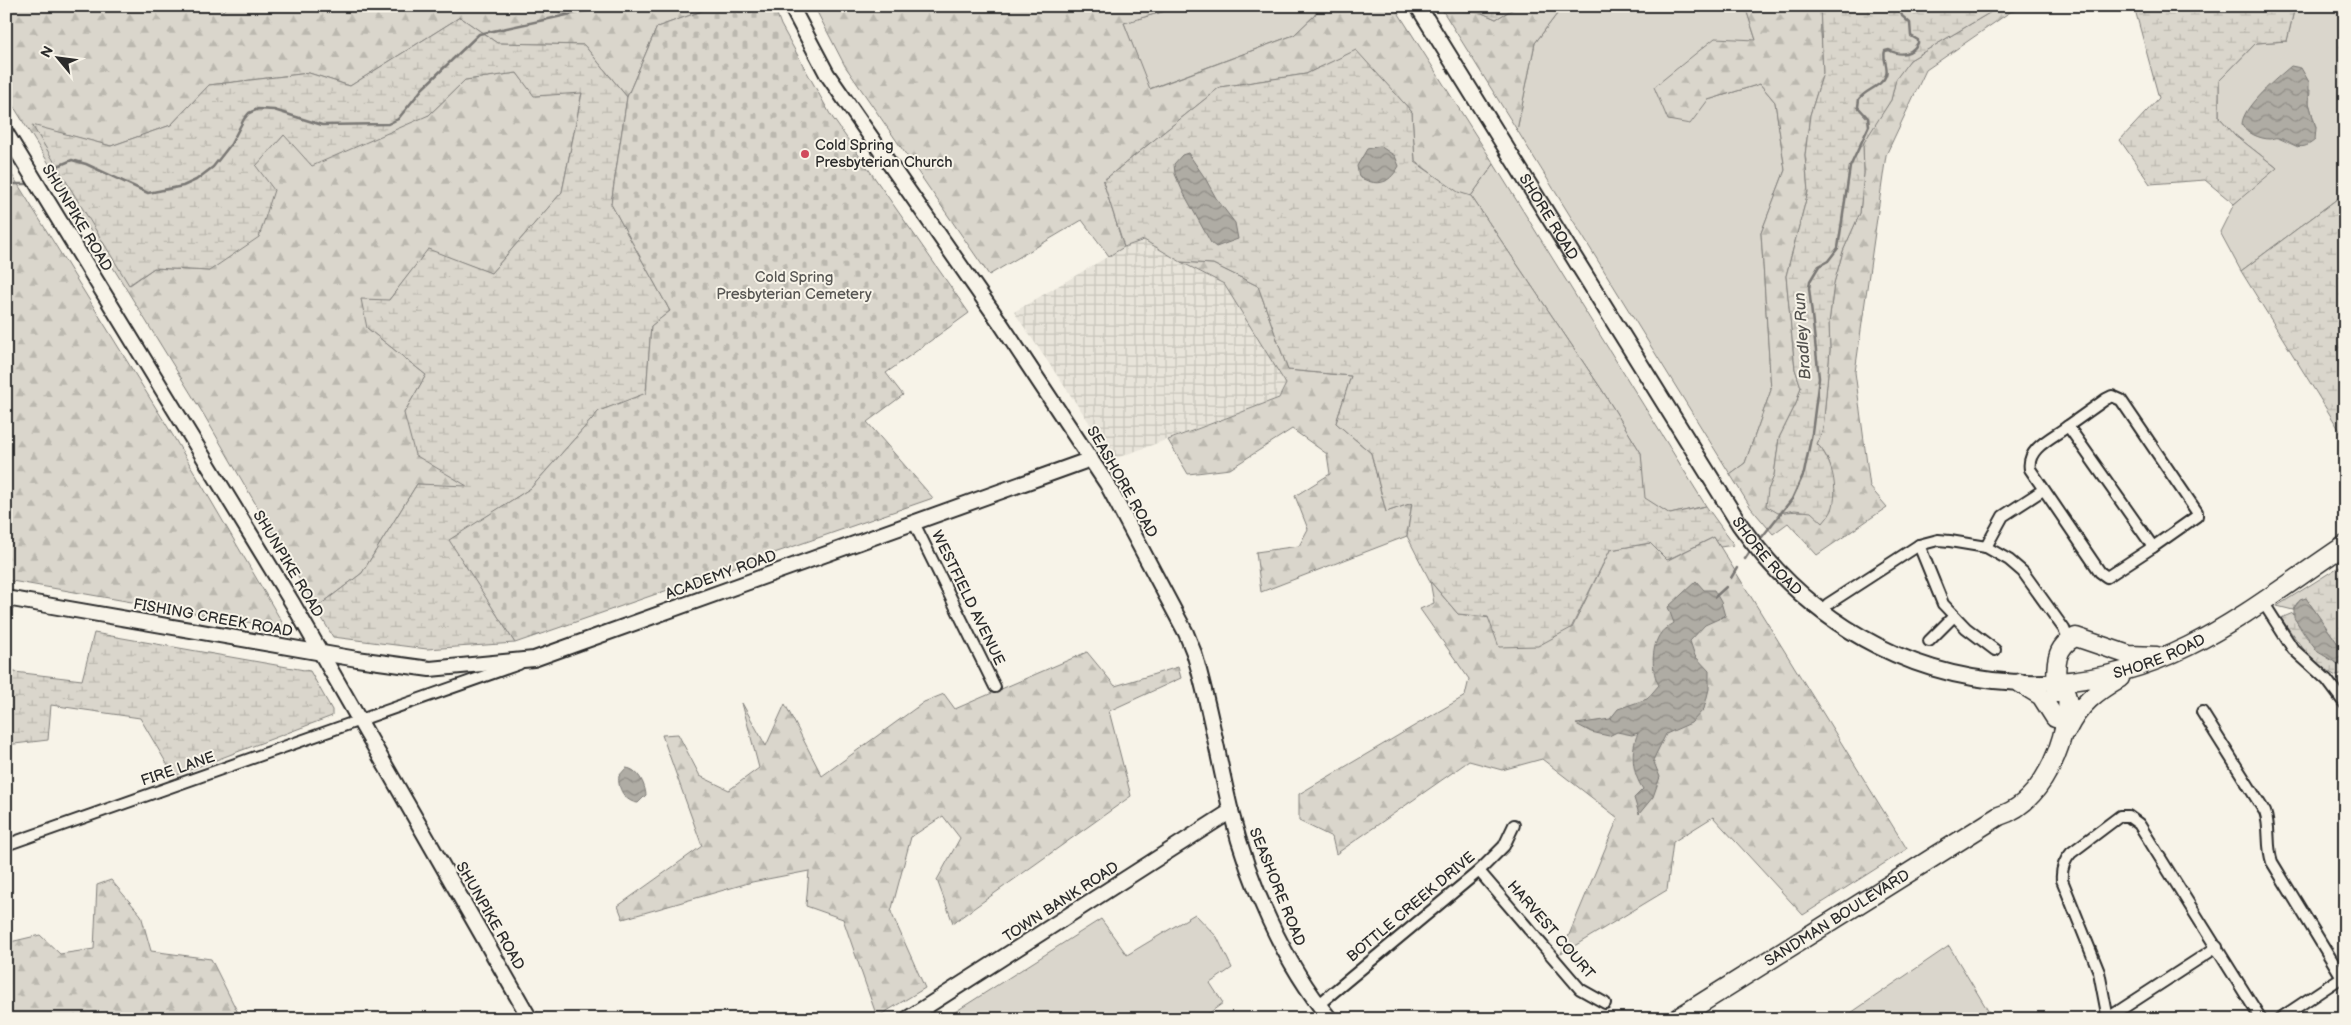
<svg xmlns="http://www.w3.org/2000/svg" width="2351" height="1025" font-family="'Balsamiq Sans',sans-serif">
<defs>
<pattern id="industrial-grid" width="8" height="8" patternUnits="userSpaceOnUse" patternTransform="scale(1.25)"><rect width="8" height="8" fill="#e8e4da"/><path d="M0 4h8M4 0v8" fill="none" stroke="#c7c4bb"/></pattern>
<pattern id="forest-firs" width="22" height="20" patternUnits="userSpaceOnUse" patternTransform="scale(1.25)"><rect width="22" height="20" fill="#dad6cc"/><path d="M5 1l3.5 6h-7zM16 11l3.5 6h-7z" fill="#bbb8af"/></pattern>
<pattern id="wetland-marsh" width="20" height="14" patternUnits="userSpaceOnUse" patternTransform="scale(1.25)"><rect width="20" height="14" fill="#dad6cc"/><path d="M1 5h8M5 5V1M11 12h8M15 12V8" fill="none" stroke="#bbb8af"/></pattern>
<pattern id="cemetery-stones" width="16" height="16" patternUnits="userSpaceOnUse" patternTransform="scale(1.25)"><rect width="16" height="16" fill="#dad6cc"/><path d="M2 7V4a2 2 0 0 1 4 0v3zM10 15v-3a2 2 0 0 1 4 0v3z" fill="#bbb8af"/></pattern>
<pattern id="water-waves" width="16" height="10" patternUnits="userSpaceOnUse" patternTransform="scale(1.25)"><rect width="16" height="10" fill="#afaca4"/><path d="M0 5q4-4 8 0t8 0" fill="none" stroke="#8f8c86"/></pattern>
</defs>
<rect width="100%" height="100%" fill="#f7f3e8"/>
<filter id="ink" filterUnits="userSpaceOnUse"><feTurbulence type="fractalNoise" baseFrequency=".02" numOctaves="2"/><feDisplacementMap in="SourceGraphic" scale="10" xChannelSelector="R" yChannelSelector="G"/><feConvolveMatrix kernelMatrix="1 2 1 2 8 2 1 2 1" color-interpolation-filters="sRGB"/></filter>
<g filter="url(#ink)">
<!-- industrial -->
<polygon fill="url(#industrial-grid)" points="1144,240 1224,284 1286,383 1280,398 1114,459 1014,312 1124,247"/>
<!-- green -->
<g fill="#dad6cc" stroke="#82807c" fill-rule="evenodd">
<polygon points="1164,6 1319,6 1315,15 1294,35 1149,89 1124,23 1165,11"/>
<polygon points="1563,6 1745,6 1756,40 1708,100 1760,84 1775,102 1785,170 1761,233 1771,390 1745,463 1730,474 1517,130 1535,43"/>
<path d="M 2295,6 L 2345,6 L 2345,44 L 2340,46 L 2345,58 L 2345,193 L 2241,271 L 2220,232 L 2234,204 L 2276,167 L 2235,135 L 2219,117 L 2219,81 L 2256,43 L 2287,41 ZM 2310,90 L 2309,103 L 2316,128 L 2298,147 L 2278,138 L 2255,101 L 2263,94 Z"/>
<polygon points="1494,164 1706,506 1670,514 1644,498 1641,453 1602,390 1471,196"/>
<polygon points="1195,914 1217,937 1232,968 1210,983 1223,1003 1201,1019 944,1019 1101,919 1127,955"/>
<polygon points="1949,946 1993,1019 1842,1019"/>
</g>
<!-- forest -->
<g fill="url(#forest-firs)" stroke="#82807c">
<polygon points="6,6 218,6 223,11 228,6 716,6 657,27 627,97 584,45 497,43 460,17 350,86 309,73 209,85 171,125 111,146 33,126 130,285 154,268 209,271 255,166 285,134 429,115 465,80 517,73 535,96 582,92 562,192 491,273 428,250 367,328 426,375 404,413 468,487 417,484 362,573 316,608 204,415 6,94"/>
<polygon points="814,6 1164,6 1165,11 1124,23 1150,89 1294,35 1315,15 1319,6 1394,6 1494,164 1471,196 1458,193 1415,161 1412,112 1356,51 1306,74 1220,87 1103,181 1124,247 1109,256 1082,220 989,275 845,66"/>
<polygon points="1518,6 1563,6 1535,43 1517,130 1441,8 1482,13 1496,19"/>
<path d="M 1745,6 L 1820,6 L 1823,73 L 1810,115 L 1805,155 L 1808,192 L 1786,276 L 1795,369 L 1801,387 L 1796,404 L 1779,438 L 1774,476 L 1768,490 L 1778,513 C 1796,510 1813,512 1832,510 C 1834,486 1835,462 1817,444 L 1823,429 L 1830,350 L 1829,323 L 1834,283 L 1843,251 L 1860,213 L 1864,173 L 1863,144 L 1868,134 L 1891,100 L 1896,78 L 1910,60 L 2001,6 L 2031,6 L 2010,12 L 1926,70 L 1886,155 L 1855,372 L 1870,487 L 1887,507 L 1817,555 L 1788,523 L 1773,534 L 1751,508 L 1730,474 L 1745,463 L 1771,390 L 1761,233 L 1785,170 L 1775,102 L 1760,84 L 1708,100 L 1690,124 L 1668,120 L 1654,87 L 1715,38 L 1756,40 Z"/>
<polygon points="6,165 172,434 286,629 6,580"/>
<polygon points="1181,262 1213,264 1258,286 1288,370 1351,376 1336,423 1371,453 1386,512 1412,503 1407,536 1261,592 1256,552 1299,546 1308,529 1295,496 1330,474 1327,454 1292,429 1230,469 1188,474 1168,440 1279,398 1286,384 1224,284"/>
<polygon points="1714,537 1907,849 1803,915 1713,817 1673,842 1667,890 1561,954 1618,818 1542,759 1502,770 1469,761 1336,854 1332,837 1299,821 1299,794 1465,696 1469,679 1420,609 1434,603 1430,581 1458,614 1572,628 1610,550 1650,543 1668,560"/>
<polygon points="1087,652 1115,686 1178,667 1181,678 1109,711 1131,796 953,923 937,880 960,838 943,816 911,837 891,912 925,988 877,1017 843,919 806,906 809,871 752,882 623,919 618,906 702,846 662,735 678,734 700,776 729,790 759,768 742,703 766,746 785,704 822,776 924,702 944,694 955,709"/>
<polygon points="111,880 141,915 151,951 211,959 241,1019 6,1019 6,943 40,935 60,954 94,949 97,885"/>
</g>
<!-- wetland -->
<g fill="url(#wetland-marsh)" stroke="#82807c">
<polygon points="1440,6 1518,6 1496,19 1482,13 1441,8"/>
<path d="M 1820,6 L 2001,6 L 1910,60 L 1896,79 L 1891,100 L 1863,144 L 1864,173 L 1860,213 L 1843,251 L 1834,283 L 1829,323 L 1830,350 L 1823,429 L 1817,444 C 1832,459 1839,489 1832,510 C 1830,515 1826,519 1823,523 L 1811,512 L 1795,510 L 1778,513 L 1766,506 L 1768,490 L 1774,476 L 1779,438 L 1796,404 L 1801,387 L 1795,369 L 1786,276 L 1808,192 L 1805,155 L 1810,115 L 1823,73 Z"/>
<polygon points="2134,6 2295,6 2287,41 2256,43 2219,81 2219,117 2235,135 2277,168 2234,204 2205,180 2150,184 2120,140 2159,98"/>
<polygon points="460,17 497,43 584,45 627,97 611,204 670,311 651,326 646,394 599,411 531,488 450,540 515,643 427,649 333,637 316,608 362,573 417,484 467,486 415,455 404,413 426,375 367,328 361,299 389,300 428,249 491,273 562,192 582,93 534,96 517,73 465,80 429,115 312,166 284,135 256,166 274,190 259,237 209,271 154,268 129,285 32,125 111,146 171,125 209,85 309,73 350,86"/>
<polygon points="1356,50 1412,112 1415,162 1458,192 1471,196 1602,390 1641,453 1645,498 1670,514 1706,506 1734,545 1720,547 1714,537 1667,560 1650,543 1610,550 1571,628 1538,646 1499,647 1488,617 1458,614 1430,581 1407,536 1412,503 1386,512 1371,453 1336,423 1351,376 1288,370 1258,286 1213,264 1181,262 1144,240 1124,247 1103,181 1220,87 1306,74"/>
<polygon points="2345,193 2345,439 2241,271"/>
<polygon points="2345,563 2345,654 2306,599 2297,603 2293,610 2277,606"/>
<path d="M 2293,613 C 2302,638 2322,656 2345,668 L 2345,674 L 2336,676 C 2311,663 2297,641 2281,618 Z"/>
<polygon points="94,633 310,671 332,710 332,716 174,776 140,718 51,705 48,740 6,745 6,671 82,680"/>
</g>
<!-- cemetery -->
<polygon fill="url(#cemetery-stones)" stroke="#82807c" points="716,6 774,6 781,25 830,114 969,313 886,373 903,395 867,422 933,498 515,643 449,540 531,488 599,411 646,393 651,326 670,311 611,204 627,97 657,27"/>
<!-- water -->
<g fill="url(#water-waves)" stroke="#7a7874">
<path d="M 2291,66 L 2301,68 L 2309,82 L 2309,103 L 2316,128 L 2315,140 C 2298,155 2293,140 2278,138 C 2275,137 2272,139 2270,139 C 2260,139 2246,133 2242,124 C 2243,106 2277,78 2291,66 Z"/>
<path d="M 1380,146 L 1395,156 L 1399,166 C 1388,186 1376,186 1359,177 L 1357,166 L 1367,149 Z"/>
<polygon points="1188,153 1205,178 1216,198 1235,223 1238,239 1216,247 1211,243 1183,192 1175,174 1174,164 1182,155"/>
<path d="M 1696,581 L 1704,590 L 1714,590 L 1721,602 L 1725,616 L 1705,625 L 1690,641 L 1695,656 L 1709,671 L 1709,689 L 1704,709 L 1691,723 L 1666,734 L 1653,760 L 1660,777 L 1653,797 L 1639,814 L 1634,798 L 1643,789 C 1632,773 1630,751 1638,733 L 1632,735 L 1617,732 L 1609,736 L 1591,732 L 1576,724 L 1610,719 L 1618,709 L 1647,699 L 1659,685 C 1651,673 1651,645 1661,633 C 1663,629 1670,626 1674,623 L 1668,607 Z"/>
<polygon points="2306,598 2345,654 2345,668 2318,652 2294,618 2294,608 2300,600"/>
<path d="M 626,768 C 638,769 645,784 646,795 L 638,803 C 625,802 617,788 619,776 Z"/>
</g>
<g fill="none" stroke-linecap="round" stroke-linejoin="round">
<!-- stream -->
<g stroke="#7a7874" stroke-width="2.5">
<polyline points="544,6 567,14"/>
<polyline points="50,177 58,166 72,160 86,164 148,193 183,186 196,180 213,167 231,144 244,119 249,113 258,109 274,110 322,125 388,124 398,119 423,88 479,34 609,6"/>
<polyline points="6,184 29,184"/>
<path d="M 1762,537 L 1792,499 L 1804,473 L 1812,433 L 1819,378 L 1809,288 L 1810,281 L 1819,266 L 1828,261 L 1838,248 L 1850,167 L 1869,126 L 1868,118 L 1858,107 L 1859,99 C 1866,89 1882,87 1886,75 C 1889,67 1882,59 1885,51 L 1889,50 C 1900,56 1911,55 1918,43 L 1918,40 L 1911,36 L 1910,23 L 1902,16 L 1899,6"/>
<polyline points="1745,559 1749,553"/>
<polyline points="1731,578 1737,568"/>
<polyline points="1715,597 1726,587"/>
</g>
<defs>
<g id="street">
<path d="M 2068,426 L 2153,547 L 2107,577 L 2100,572 L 2030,469 C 2026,448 2054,437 2068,426 Z"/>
<polyline points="2068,426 2106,399 2112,396 2121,400 2197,512 2197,516 2153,547"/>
<polyline points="914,523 995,687"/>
<polyline points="1919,545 1943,604 1966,628 1995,650"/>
<polyline points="1986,547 2003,516 2043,490"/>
<polyline points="2263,602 2293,649 2327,680 2345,704"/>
<polyline points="1821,611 1828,604 1919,545 1938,540 1950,541 1986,547 2009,560 2023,572 2064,629 2069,640"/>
<polyline points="1929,641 1953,617"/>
<path d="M 2202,712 L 2265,812 C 2271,828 2266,845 2272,862 L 2342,977"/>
<polyline points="6,845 519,664"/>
<polyline points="1479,871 1580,989 1605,1003"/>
<polyline points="1318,1005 1479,871 1504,846 1514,825"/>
<polyline points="2108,1018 2217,947"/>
<path d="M 2108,1019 L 2099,972 L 2062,880 C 2061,869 2064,861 2071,853 L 2120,816 L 2128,816 L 2139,824 L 2261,1019"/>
<polyline points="2279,1019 2345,975"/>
</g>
<g id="secondary">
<path d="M 791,6 L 827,74 L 999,321 L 1107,484 L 1186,633 L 1194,653 C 1210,705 1218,759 1231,812 C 1249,883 1283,962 1330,1019"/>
<polyline points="6,133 293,604 530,1019"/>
<polyline points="6,598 357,659 430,669 534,659 1091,459"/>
<polyline points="907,1019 1231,811"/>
</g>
<g id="primary">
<path id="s1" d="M 1418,6 L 1740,525 C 1814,630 1927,690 2057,682"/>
</g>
<g id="highway">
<path id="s2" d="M 2057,682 C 2176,675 2251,608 2345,545"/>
<polyline points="2020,683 2041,696 2055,718"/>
<path d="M 2057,693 C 2056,671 2052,647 2076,637 L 2129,655 L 2157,656"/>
<path d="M 2067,730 C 2080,704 2096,692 2120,678"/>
<path id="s3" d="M 1676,1019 L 1999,816 C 2036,805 2058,760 2065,724 C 2068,707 2071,693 2057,682"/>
</g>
</defs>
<!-- street casing -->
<use href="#street" stroke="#2b2b2b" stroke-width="14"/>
<!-- secondary casing -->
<use href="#secondary" stroke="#2b2b2b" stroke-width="18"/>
<!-- primary casing -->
<use href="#primary" stroke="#2b2b2b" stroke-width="19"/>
<!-- highway casing -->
<use href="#highway" stroke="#2b2b2b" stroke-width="21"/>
<!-- street -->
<use href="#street" stroke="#f7f3e8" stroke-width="10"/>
<!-- secondary -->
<use href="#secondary" stroke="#f7f3e8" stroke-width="14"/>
<!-- primary -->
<use href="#primary" stroke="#f7f3e8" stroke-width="15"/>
<!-- highway -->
<use href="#highway" stroke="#f7f3e8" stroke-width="18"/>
</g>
</g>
<!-- markers -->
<circle fill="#d1495b" stroke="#f7f3e8" stroke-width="2" cx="805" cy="154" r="5"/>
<g text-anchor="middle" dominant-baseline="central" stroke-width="4" stroke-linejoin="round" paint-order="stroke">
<!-- poi labels -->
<g font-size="15" fill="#2b2b2b" stroke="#f7f3e8" text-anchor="start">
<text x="815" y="145">Cold Spring<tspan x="815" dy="17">Presbyterian Church</tspan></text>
</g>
<!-- street labels -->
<g font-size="15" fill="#2b2b2b" stroke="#f7f3e8">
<text stroke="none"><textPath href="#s1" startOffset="248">SHORE ROAD</textPath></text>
<text transform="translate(77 218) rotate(59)">SHUNPIKE ROAD</text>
<text transform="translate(1122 482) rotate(60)">SEASHORE ROAD</text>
<text stroke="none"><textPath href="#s1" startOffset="652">SHORE ROAD</textPath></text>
<text transform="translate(288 564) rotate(59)">SHUNPIKE ROAD</text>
<text transform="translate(721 575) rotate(-20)">ACADEMY ROAD</text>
<text transform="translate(968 598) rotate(64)">WESTFIELD AVENUE</text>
<text transform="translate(213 618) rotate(10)">FISHING CREEK ROAD</text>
<text stroke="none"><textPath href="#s2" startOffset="106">SHORE ROAD</textPath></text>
<text transform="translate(178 769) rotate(-19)">FIRE LANE</text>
<text transform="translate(1277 887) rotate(68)">SEASHORE ROAD</text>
<text transform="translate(1061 902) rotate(-33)">TOWN BANK ROAD</text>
<text transform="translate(1411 907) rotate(-40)">BOTTLE CREEK DRIVE</text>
<text transform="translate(490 916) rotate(60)">SHUNPIKE ROAD</text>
<text stroke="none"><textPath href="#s3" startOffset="190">SANDMAN BOULEVARD</textPath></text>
<text transform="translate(1551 930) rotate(49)">HARVEST COURT</text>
</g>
<!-- park labels -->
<g font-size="15" fill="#575653" stroke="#f7f3e8">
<text x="794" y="277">Cold Spring<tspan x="794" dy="17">Presbyterian Cemetery</tspan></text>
</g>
<!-- water labels -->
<g font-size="16" font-style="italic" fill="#53524f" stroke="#f7f3e8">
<text transform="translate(1803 336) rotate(-94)">Bradley Run</text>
</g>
</g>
<!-- margin -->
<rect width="2351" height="1025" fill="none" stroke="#f7f3e8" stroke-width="25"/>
<rect x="12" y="12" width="2326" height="1000" fill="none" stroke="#2b2b2b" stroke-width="2" filter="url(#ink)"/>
<!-- north arrow -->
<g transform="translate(58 58) rotate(299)" stroke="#f7f3e8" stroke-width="4" paint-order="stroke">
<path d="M0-4L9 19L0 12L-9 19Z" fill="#2b2b2b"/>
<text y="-8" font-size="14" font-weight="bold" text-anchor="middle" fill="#2b2b2b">N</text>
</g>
</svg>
